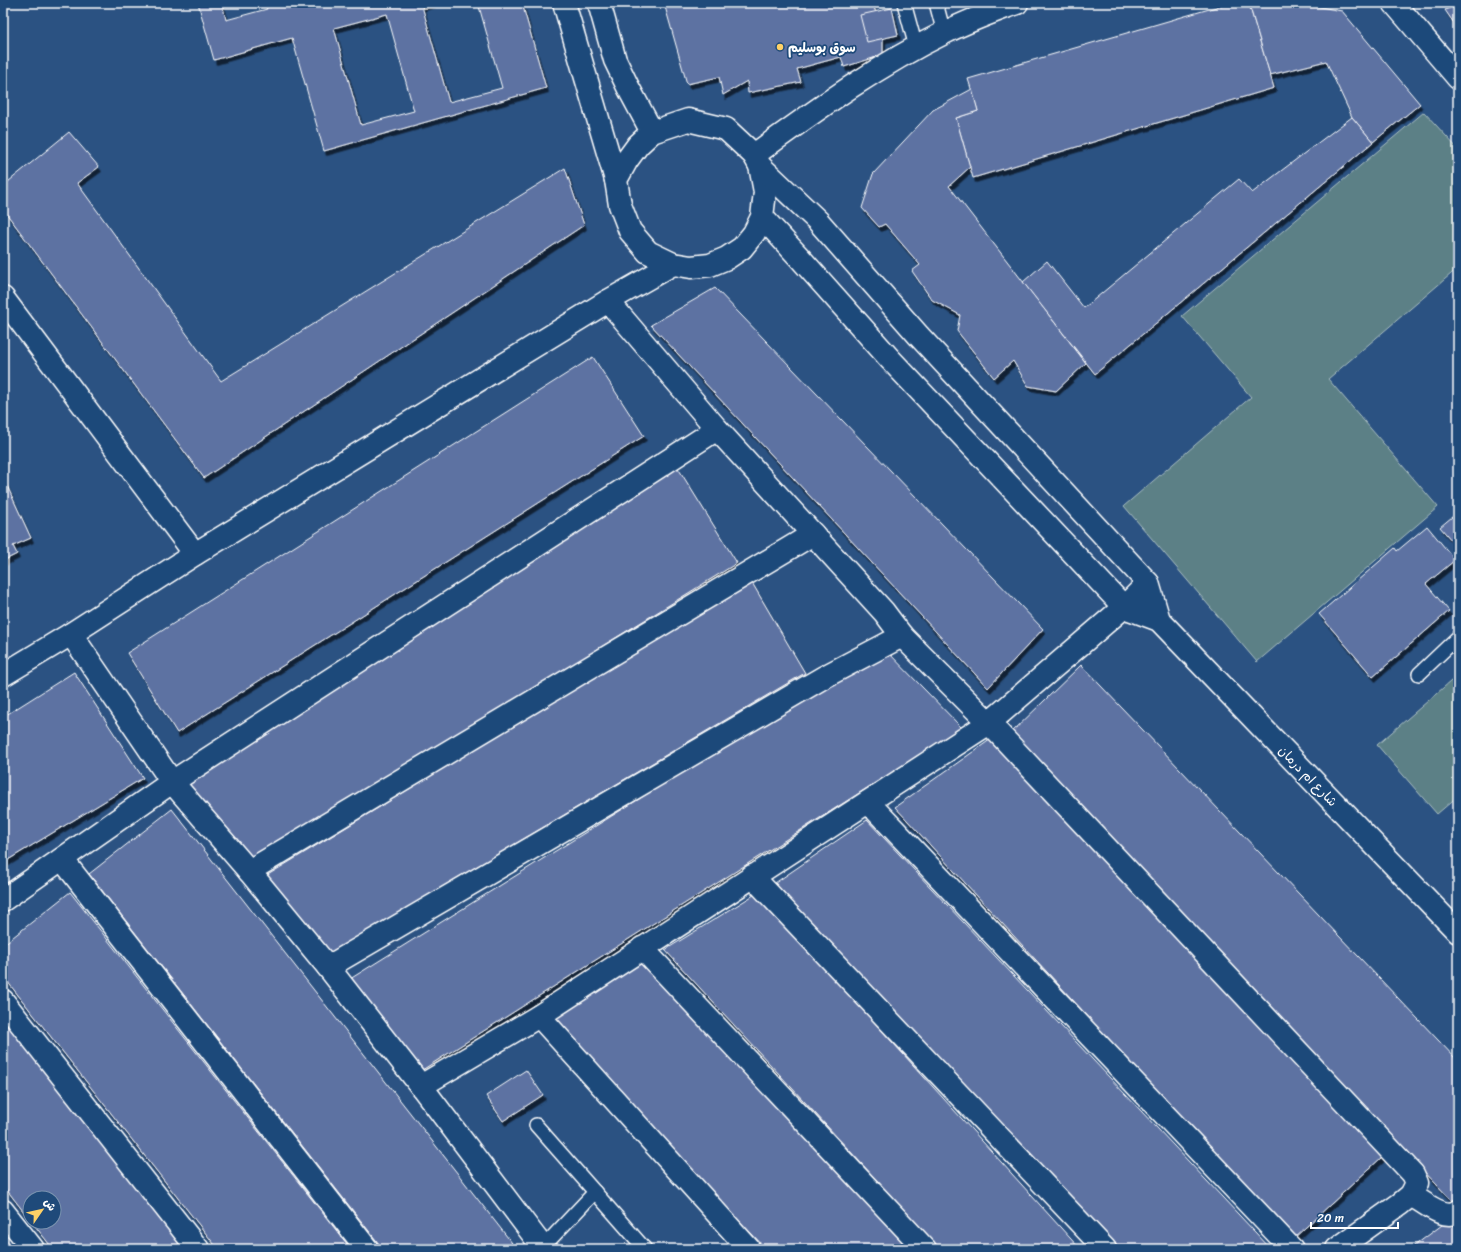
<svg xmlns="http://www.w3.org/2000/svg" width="1461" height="1252" font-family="Sriracha,'Playpen Sans Arabic',sans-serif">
<defs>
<filter id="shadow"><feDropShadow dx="2.5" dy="4.5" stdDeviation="0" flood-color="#0009"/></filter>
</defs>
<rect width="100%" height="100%" fill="#2b5282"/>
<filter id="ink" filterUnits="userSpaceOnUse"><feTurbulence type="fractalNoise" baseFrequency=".025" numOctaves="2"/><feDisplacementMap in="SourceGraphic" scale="8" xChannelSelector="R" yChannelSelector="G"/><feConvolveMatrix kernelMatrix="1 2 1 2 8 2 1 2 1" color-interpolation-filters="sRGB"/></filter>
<g filter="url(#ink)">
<!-- green -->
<g fill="#5b8086" stroke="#adc0c2">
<polygon points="1424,112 1458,149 1458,268 1328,379 1438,507 1257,662 1124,506 1251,397 1182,316"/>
<polygon points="1458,675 1458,796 1437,814 1377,745"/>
</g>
<!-- building -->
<g fill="#5d72a2" stroke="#fff" fill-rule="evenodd" filter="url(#shadow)">
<path d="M 198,3 L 222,3 L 226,20 L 267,9 L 265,3 L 433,3 L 422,6 L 449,102 L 502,88 L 478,3 L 522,3 L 546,88 L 324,151 L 292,38 L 214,60 ZM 387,14 L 414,111 L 361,125 L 334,28 Z"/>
<polygon points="664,3 873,3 883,38 883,55 844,67 841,57 797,69 801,82 748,93 747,81 723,95 719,77 687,84"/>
<polygon points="1230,3 1244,3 1245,5 1249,4 1274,88 973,178 956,118 978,111 968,79"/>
<polygon points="1252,3 1298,3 1342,11 1420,104 1373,142 1352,117 1326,61 1270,75 1249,4"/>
<polygon points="1458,4 1458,29 1445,10"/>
<polygon points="892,8 898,35 867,42 860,15"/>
<polygon points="972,89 978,111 956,118 970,167 949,186 1086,363 1056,391 1028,386 1013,361 994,378 957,331 960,315 932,300 912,271 920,265 885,224 879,227 862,208 873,174 933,110"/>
<polygon points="1352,117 1373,142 1095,374 1023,282 1047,261 1084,308 1239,179 1252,193"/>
<polygon points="69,132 99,167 77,183 221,381 565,168 584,225 204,478 3,209 3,186"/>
<polygon points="715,288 1043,629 988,688 651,325"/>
<polygon points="593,357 644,436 177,733 127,653"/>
<polygon points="678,468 737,563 255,861 184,781"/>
<polygon points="3,477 31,538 13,546 17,554 3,561"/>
<polygon points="1458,512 1458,548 1440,527"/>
<polygon points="1427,526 1455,560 1426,584 1449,611 1373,677 1319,614 1395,548 1397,551"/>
<polygon points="751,581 805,673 327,955 266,876"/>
<polygon points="883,647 962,728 419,1072 350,979"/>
<polygon points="1081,665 1458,1061 1458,1203 1456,1205 1009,735"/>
<polygon points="74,672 143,778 3,863 3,717"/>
<polygon points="994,737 1382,1157 1293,1239 895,807"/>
<polygon points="172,809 512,1243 505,1249 383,1249 89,874"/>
<polygon points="867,820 1271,1249 1117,1249 775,883"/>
<polygon points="70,892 351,1249 218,1249 3,976 3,945"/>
<polygon points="757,893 1080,1249 940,1249 665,950"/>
<polygon points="641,958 911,1249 766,1249 550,1020"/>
<polygon points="3,1015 187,1249 53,1249 32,1222 54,1222 54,1198 30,1198 30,1220 3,1185"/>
<polygon points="526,1070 543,1095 503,1121 486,1096"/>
<polygon points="1458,1213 1458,1249 1410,1249"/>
<polygon points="3,1236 14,1249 3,1249"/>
</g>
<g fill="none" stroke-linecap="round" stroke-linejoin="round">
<defs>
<g id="service">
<polyline points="904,3 916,47"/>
<polyline points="936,3 944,33"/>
<polyline points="1419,674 1458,637"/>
<polyline points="536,1125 645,1249"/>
<polyline points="543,1247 595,1192"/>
</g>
<g id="minor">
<polyline points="564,3 616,180"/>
<polyline points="599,3 615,60 628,87 652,132"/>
<polyline points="1394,3 1458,78"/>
<polyline points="3,298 195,554"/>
<polyline points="608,301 717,429 884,612 902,636 989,723 1413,1174 1417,1183 1411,1195 1400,1204 1337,1249"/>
<polyline points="71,634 172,782 249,871 328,967 421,1086 544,1249"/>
<polyline points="3,675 71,634 195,554 608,301 673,264"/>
<polyline points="868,802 1292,1249"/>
<polyline points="62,859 367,1249"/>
<polyline points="249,871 813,534"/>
<polyline points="752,876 1105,1249"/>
<polyline points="3,900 172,782 717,429"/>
<polyline points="642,948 925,1249"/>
<polyline points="328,967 824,677 902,636"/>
<polyline points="3,1001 198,1249"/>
<polyline points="539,1016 749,1249"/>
<polyline points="421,1086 539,1016 989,723 1124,607 1148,583"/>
<path d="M 1411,1195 C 1424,1202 1444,1221 1458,1211"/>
<polyline points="3,1211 33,1249"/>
</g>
<g id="tertiary">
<polygon points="688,120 726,129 754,155 760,166 765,192 762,217 754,233 742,248 727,258 710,265 691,267 673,264 648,252 630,231 620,205 616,180 627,160 638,145 652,132"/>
<path d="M 754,155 C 815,111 876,66 944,33 C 968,21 992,12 1017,3"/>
<polyline points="760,166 818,221 919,336 1148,583 1159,620"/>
<polyline points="762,217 800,258 890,359 1124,607 1159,620 1458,932"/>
</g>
</defs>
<!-- service casing -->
<use href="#service" stroke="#fff" stroke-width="16"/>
<!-- minor casing -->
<use href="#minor" stroke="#fff" stroke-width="25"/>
<!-- tertiary casing -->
<use href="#tertiary" stroke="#fff" stroke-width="25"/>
<!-- service -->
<use href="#service" stroke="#1f4a7a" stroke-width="13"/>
<!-- minor -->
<use href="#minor" stroke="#1f4a7a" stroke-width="22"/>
<!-- tertiary -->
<use href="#tertiary" stroke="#1f4a7a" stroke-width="22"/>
</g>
</g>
<!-- markers -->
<circle fill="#ffd166" stroke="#1f4a7a" stroke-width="1.5" cx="780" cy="47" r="4"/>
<g text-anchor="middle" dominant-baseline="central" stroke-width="3.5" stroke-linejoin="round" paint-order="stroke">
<!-- poi labels -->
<g font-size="13" font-weight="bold" fill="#fff" stroke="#1f4a7a" text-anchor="start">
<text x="788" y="47">سوق بوسليم</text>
</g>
<!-- street labels -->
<g font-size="13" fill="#fff" stroke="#1f4a7a">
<text transform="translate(1308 776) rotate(46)">شارع ام درمان</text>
</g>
</g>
<!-- margin -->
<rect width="1461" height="1252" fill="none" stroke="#1f4a7a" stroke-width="16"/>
<rect x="8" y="8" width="1445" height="1236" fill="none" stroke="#fff" stroke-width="1.5" filter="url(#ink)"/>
<!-- north arrow -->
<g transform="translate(42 1210) rotate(56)"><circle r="19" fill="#1f4a7a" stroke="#7992af"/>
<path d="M0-3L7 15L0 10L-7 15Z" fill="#ffd166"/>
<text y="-6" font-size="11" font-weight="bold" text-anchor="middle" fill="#ffffff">ش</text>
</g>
<!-- scale -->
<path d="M1311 1222v6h87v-6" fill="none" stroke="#ffffff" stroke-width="2"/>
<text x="1317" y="1222" font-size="12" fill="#ffffff" stroke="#1f4a7a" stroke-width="3" paint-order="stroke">20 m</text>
</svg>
